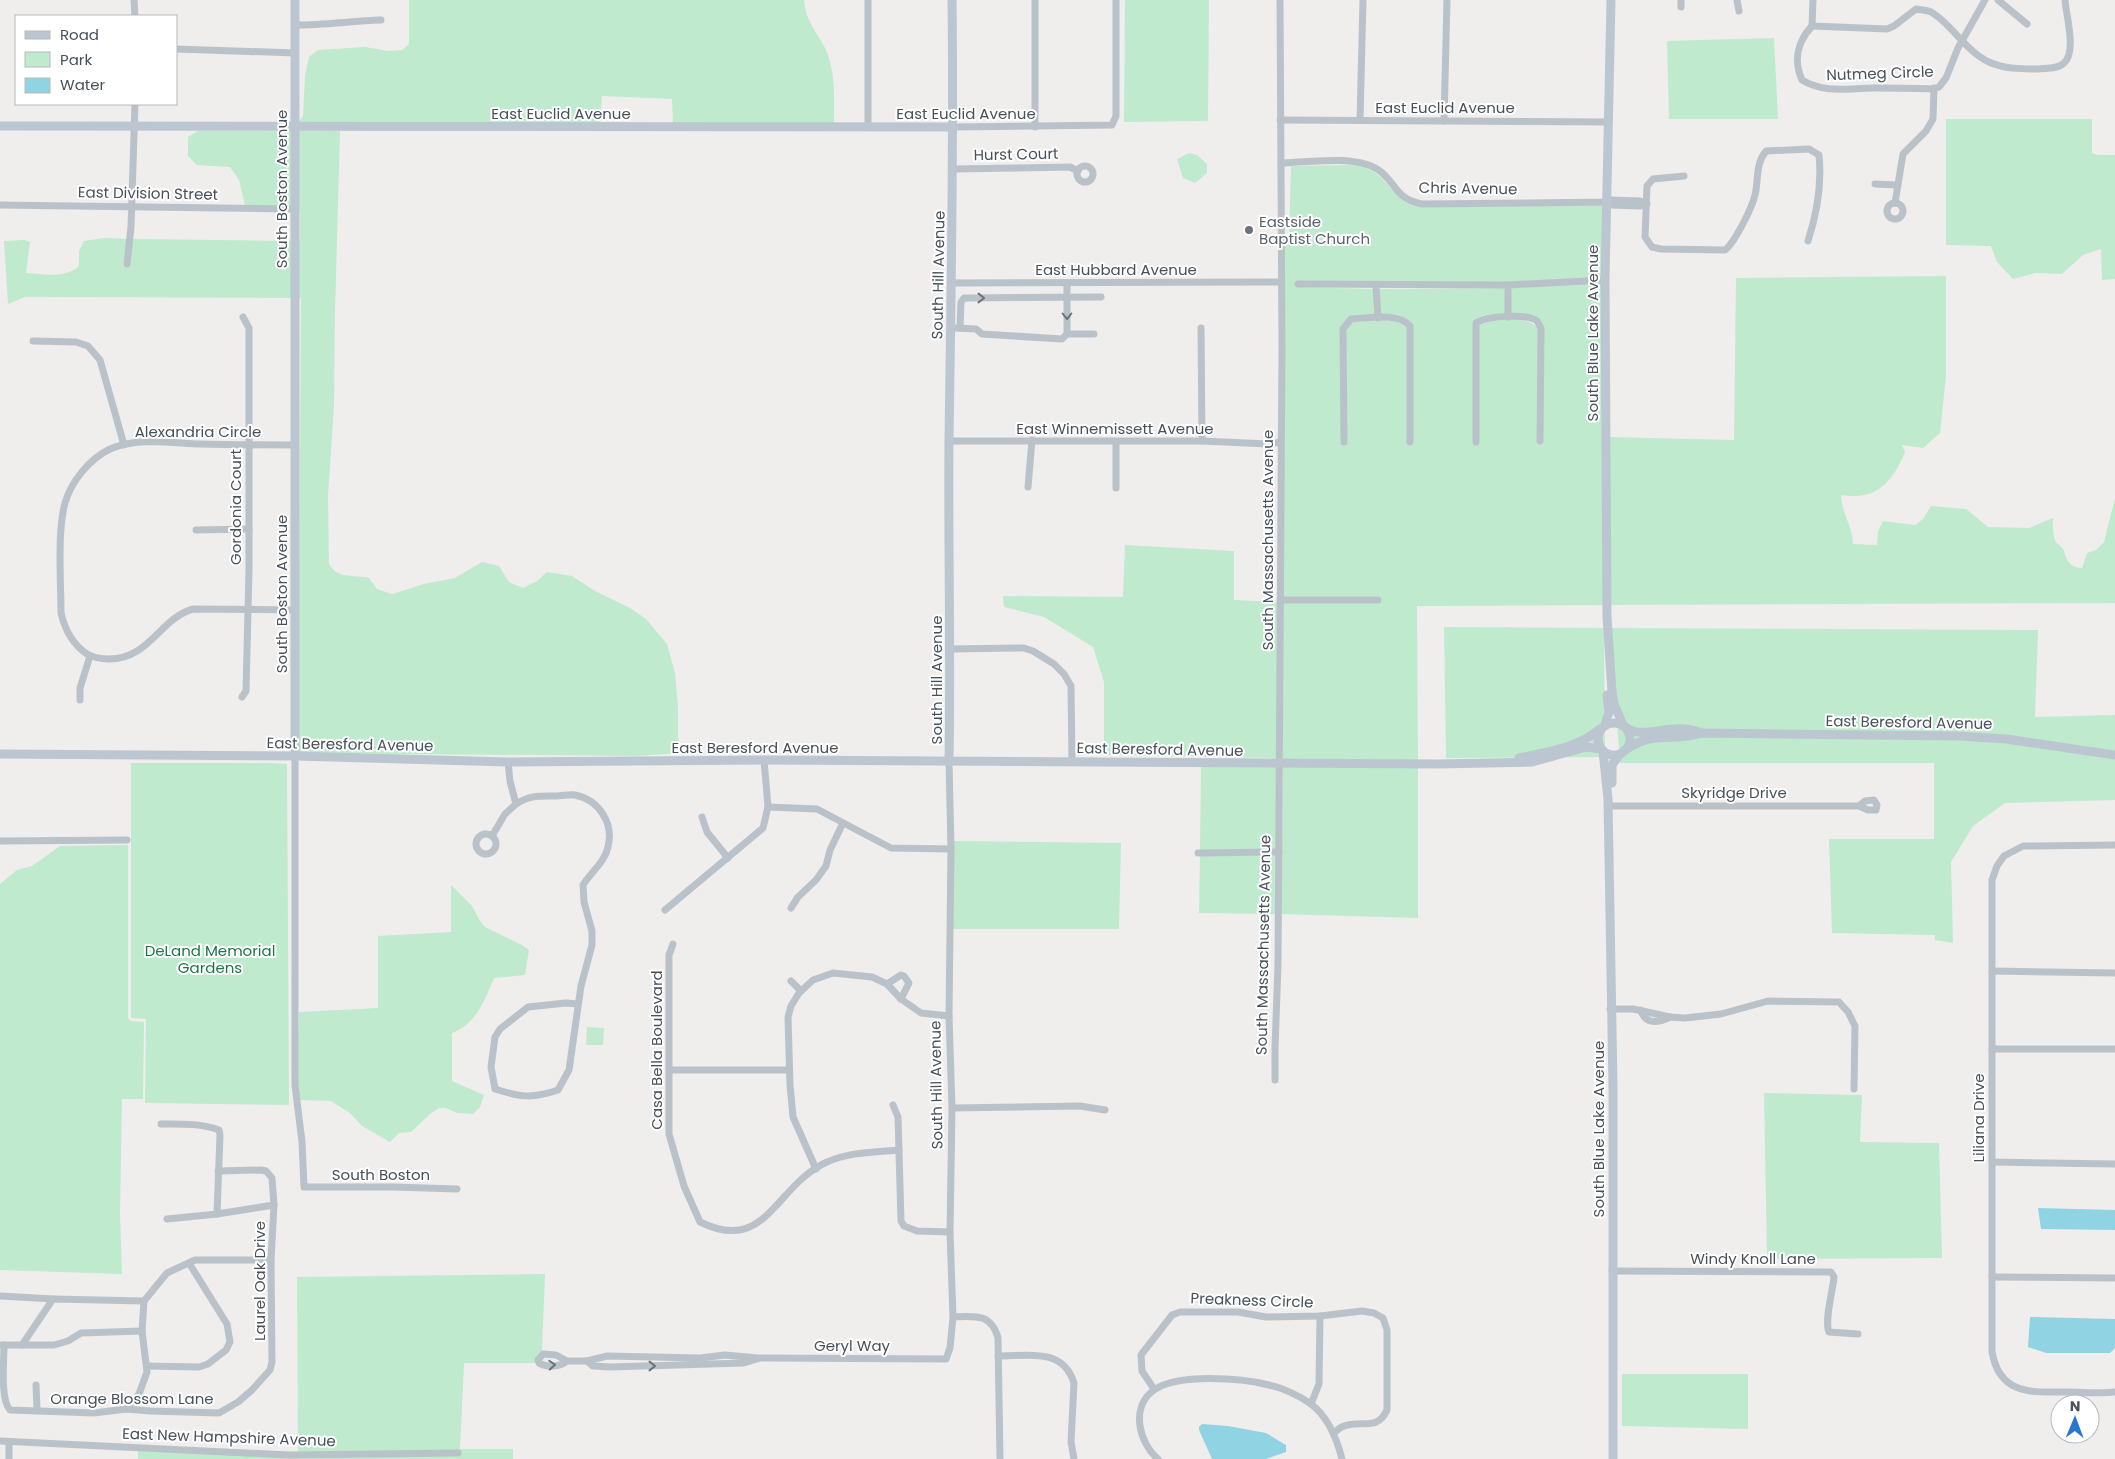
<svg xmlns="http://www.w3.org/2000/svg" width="2115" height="1459" font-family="Poppins,sans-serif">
<rect width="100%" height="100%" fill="#f0eded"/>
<!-- green -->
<g fill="#bfeace">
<path d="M 409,0 L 804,0 C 806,23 817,31 826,50 C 836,74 834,99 834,124 L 673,123 L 672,99 L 602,96 L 600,124 L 298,123 L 303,116 L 305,76 L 309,57 L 318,50 L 365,47 L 388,51 L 402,50 L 409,44 Z"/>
<polygon points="1125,0 1209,0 1208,121 1124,122"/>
<polygon points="1774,38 1778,119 1669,119 1667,41"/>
<polygon points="1946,119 2092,119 2092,153 2098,155 2115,155 2115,279 2102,280 2101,249 2083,255 2062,274 2036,273 2013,279 1997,262 1991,246 1946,245"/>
<polygon points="198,131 292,131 292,206 245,205 239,180 230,167 197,165 188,156 188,137"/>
<path d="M 298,131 L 340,131 L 335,312 L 334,405 L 328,496 L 329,564 C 339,580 352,574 369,578 L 377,589 L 392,594 L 424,584 L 455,578 L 482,562 L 499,566 L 509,582 L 523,588 L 537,581 L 547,572 L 572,576 L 595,591 L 630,608 L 646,619 L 667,644 L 675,673 L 678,708 L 678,737 L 681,753 L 636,756 L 298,753 L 301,298 L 298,298 L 298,241 L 300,241 L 300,211 L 298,210 Z"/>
<polygon points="1189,153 1197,155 1207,164 1207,173 1195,183 1183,178 1177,159"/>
<path d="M 1351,165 C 1384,167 1384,189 1409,203 L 1604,205 L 1602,277 L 1508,282 L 1295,281 L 1295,287 L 1374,289 L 1375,315 C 1360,316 1347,313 1341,329 L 1342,445 L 1347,445 L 1346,330 L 1352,322 C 1367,321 1398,316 1407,328 L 1408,445 L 1413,445 L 1413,326 C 1406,314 1394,315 1380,315 L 1379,289 L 1505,288 L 1506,314 C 1494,314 1481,313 1473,322 L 1473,445 L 1479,445 L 1478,325 C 1490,319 1532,315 1538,329 L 1537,444 L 1542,444 L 1544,329 L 1540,320 L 1511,314 L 1511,288 L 1602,283 L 1604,605 L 1417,606 L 1418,761 L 1283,761 L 1283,603 L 1380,603 L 1380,597 L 1283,597 L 1283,241 L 1289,240 L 1291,166 Z"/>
<path d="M 104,238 L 128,239 L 123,266 L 128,267 L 133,239 L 292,241 L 292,298 L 25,297 L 8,304 L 4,241 L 24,240 L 30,242 L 26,273 C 44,274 65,279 79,266 L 79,251 L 84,241 Z"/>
<path d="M 1946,276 L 1946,376 L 1940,433 L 1923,448 L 1902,445 L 1905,452 C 1893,482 1876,501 1841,495 C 1842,514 1853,528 1853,544 L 1877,545 L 1878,531 L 1883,521 L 1915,525 L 1923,519 L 1931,506 L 1966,509 L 1988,527 L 2029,528 L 2053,518 C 2053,526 2052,535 2056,542 C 2058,545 2063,547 2064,551 C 2067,562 2070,567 2082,568 L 2087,553 L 2096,550 L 2104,542 L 2115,498 L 2115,603 L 1610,605 L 1609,437 L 1734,440 L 1736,278 Z"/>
<polygon points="1125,545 1234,551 1234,600 1278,602 1277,758 1104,755 1104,682 1093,647 1044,617 1004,607 1003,596 1123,597"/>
<polygon points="1444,627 1604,628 1605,757 1446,758"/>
<polygon points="1610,628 2038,630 2035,717 2115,715 2115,800 2005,803 1973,826 1951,862 1953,943 1935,940 1935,935 1832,933 1829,839 1934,839 1934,763 1620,763"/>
<polygon points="131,763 267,763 287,764 289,1105 145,1103 146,1019 131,1018"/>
<polygon points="1201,767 1277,767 1276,849 1200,850"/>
<polygon points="1283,767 1418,767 1418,918 1281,914"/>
<polygon points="954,841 1121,843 1119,929 953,929"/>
<polygon points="128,845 128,1018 131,1021 144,1022 143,1099 122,1099 120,1212 122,1274 0,1270 0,884 17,870 32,866 60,846"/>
<polygon points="1276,855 1276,914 1199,913 1200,856"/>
<path d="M 451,885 L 472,906 L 480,921 L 485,927 L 522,945 L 529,950 L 525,975 L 494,978 C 484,1001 477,1023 452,1033 L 452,1081 L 484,1095 L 480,1107 L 473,1114 L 457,1113 L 446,1108 L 439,1108 L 430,1114 L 411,1132 L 399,1133 L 390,1142 L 362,1126 L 351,1114 L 331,1101 L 299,1100 L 297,1084 L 299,1012 L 378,1008 L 378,936 L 451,932 Z"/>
<polygon points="587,1027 604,1028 603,1045 586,1045"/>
<polygon points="1764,1093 1862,1095 1860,1142 1939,1143 1942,1258 1767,1259"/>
<polygon points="545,1274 542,1351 538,1354 536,1363 464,1363 460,1449 513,1449 513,1459 138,1459 138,1451 298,1452 297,1277"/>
<polygon points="1622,1374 1748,1374 1748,1429 1622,1426"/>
</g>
<!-- water -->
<g fill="#90d4e3">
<polygon points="2038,1208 2115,1210 2115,1230 2041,1229"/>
<polygon points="2030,1317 2115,1319 2115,1348 2110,1353 2046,1353 2028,1347"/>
<polygon points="1202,1424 1228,1426 1266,1433 1286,1445 1286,1452 1266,1459 1212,1459 1199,1430 1199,1427"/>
</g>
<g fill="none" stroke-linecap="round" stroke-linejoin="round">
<!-- street -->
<g stroke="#bac2c9" stroke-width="7">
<polyline points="134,0 135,16"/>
<polyline points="868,0 868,127"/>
<polyline points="1681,0 1681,7"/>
<polyline points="1737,0 1739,11"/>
<path d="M 1813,0 L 1812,26 L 1887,29 L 1894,26 L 1916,9 C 1921,10 1927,10 1931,12 C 1951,23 1966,52 1989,62 C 2004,69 2022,69 2038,69 C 2046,68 2058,69 2064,63 C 2077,51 2066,16 2065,0"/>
<polyline points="1998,0 2027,24"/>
<path d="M 295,25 C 324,25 352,21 381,20"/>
<path d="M 1812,26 C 1798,41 1793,60 1802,80 C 1825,94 1849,88 1874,88 C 1894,88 1913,88 1933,89 L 1939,87 L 1946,78 L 1958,48 L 1985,0"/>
<polyline points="176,49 295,53"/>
<polyline points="1280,120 1609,122"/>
<polyline points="1360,120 1363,0"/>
<polyline points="1444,121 1447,0"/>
<polyline points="954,127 1112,125 1116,116 1116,0"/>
<polyline points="1035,127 1035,0"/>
<path d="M 1281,163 C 1307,162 1355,155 1377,169 C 1396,181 1394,199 1422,204 L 1607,202 L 1611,200 L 1640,201 L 1647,204"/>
<circle cx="1085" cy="174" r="8"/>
<polyline points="953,169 1070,167 1078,171"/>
<path d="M 1684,176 L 1653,179 L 1647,186 L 1645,237 L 1652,247 L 1661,249 L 1725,250 C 1735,242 1752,208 1755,195 C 1759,178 1755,165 1766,151 L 1809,149 L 1819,155 C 1822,184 1817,213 1808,241"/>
<polyline points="1875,184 1897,185"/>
<polyline points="1609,202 1611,205 1640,206 1644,204"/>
<circle cx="1895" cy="211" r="8"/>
<polyline points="1895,203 1903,154 1926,131 1933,119 1934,88"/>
<polyline points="0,205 295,209"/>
<polyline points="127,264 131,227 135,104"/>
<polyline points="951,283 1281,282"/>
<polyline points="1067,283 1067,334"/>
<polyline points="1298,284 1508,285 1605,280"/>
<polyline points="1508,285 1508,317"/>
<polyline points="1376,286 1378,318"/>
<polyline points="956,328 976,329 982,334 1062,339 1067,334 1094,334"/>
<polyline points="960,328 961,302 964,298 1101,297"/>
<polyline points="1201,328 1202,441"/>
<polyline points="33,341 76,342 88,346 100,360 124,445"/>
<polyline points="949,441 1202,441 1268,444 1281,442"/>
<polyline points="1116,442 1116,488"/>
<path d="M 1344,442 L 1343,329 L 1351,319 C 1369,318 1398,312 1410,326 L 1410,442"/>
<path d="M 1476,442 L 1476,323 C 1484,316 1529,313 1537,321 C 1538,322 1540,327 1541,328 L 1540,441"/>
<polyline points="1028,487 1032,440"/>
<polyline points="196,530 249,529"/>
<polyline points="1280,600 1378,600"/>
<path d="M 295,610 L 193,609 C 160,618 150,659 109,659 C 102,659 94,658 87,654 C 72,644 65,630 61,613 C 61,582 57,532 65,503 C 71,482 89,459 110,449 C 137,437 172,443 200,444 C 232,445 263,445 295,445"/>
<polyline points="951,649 1024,648 1033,651 1054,664 1064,674 1071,686 1072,762"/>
<polyline points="242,697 246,691 249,569 249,328 243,317"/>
<polyline points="80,700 80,688 90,656"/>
<polyline points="295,756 295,1085 302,1142 304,1187 393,1187 457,1189"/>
<path d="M 516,804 C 530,795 540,796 556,796 C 563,796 569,794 575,795 C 599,800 614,823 608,847 C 605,862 591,872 583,885 L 584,902 L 592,931 L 592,945 L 581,986 L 569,1070 L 558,1090 C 532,1099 520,1097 495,1089 L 491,1067 L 495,1037 L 500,1029 L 528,1007 L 566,1003 L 578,1004"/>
<polyline points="1608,806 1859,806 1868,810 1876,810 1877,805 1874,800 1865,801 1859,806"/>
<polyline points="768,807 817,809 891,848 951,849"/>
<polyline points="702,817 707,832 728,858"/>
<circle cx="486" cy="844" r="10"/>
<polyline points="492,836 505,814 516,804 510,781 508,762"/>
<polyline points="0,841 127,840"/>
<path d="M 2115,845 L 2023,846 L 2004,856 L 1997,866 L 1992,880 L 1992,1352 C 2000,1396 2032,1392 2068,1392 C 2084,1392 2100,1394 2115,1392"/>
<polyline points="1198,853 1279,852"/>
<polyline points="791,908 798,897 816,880 826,866 830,850 843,823"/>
<polyline points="665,910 763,828 768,807 764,760"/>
<path d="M 673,944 L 669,955 L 669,1134 L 684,1186 L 700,1222 C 767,1255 775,1185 827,1162 C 849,1152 875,1152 899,1150"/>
<polyline points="1992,971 2115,973"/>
<polyline points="791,981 801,991"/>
<polyline points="887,984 901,975 904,976 909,983 901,999"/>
<polyline points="1610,1009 1633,1009 1670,1017 1685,1018 1721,1014 1768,1001 1839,1002 1848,1012 1855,1026 1854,1089"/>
<path d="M 1641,1010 C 1645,1025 1658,1023 1670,1017"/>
<polyline points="1992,1049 2115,1049"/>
<polyline points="670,1070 789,1070"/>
<polyline points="1275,1080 1275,1049 1278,964 1282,349 1280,0"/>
<polyline points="893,1105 898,1117 901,1221 904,1226 917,1231 950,1232"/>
<polyline points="952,1108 1080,1106 1105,1110"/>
<path d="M 161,1124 C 180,1124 200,1123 219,1130 L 220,1135 L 217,1214 L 167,1219"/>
<polyline points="1992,1162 2115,1164"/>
<polyline points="816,1169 793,1117 790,1085 788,1017 791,1006 799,993 813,980 833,973 872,977 887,984 901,999 921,1013 949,1016"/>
<polyline points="217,1214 274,1205"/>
<path d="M 1612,1271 L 1831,1272 L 1834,1277 C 1833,1290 1824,1321 1829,1332 L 1858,1334"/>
<polyline points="1992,1277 2115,1278"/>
<polyline points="1,1296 53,1299"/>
<path d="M 953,1317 C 975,1316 991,1313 998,1338 L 1000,1459"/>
<polyline points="0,1345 54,1345 68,1341 81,1333 142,1331"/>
<path d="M 4,1345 C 4,1361 0,1399 10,1410 L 94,1413 L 126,1409 L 150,1411 L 219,1413 L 238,1402 L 252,1390 L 270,1370 L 272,1362 L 271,1260 L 274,1205 L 272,1178 L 266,1171 L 261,1170 L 218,1171"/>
<polyline points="22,1345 53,1299 144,1301 167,1273 195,1260 271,1260"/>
<path d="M 998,1356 C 1028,1356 1063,1347 1074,1383 L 1071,1442 L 1074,1459"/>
<path d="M 567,1361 C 560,1367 547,1368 539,1363 L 538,1360 L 543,1354 L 556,1355 L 567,1361 L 587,1361 L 607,1356 L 700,1358 L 725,1355 L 758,1358 L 946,1359 L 950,1348 L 953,1317 L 950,1232 L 952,1108 L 949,1016 L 951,849 L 949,761"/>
<polyline points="587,1361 593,1366 610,1367 744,1363 757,1359"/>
<polyline points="147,1366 199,1367 208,1364 226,1350 230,1342 227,1324 189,1263"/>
<polyline points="36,1385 37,1410"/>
<path d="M 1154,1389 L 1142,1371 L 1141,1355 L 1172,1315 L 1180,1312 L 1238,1312 L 1266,1317 L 1320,1316 L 1362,1311 L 1374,1313 L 1383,1318 L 1387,1330 L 1387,1410 C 1377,1432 1361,1419 1344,1426 C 1340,1427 1337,1431 1333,1433"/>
<polyline points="1311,1404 1319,1384 1320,1316"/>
<polyline points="126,1409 139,1394 147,1372 142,1331 144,1301"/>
<polyline points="0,1441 289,1455 458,1453"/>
<polyline points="9,1459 9,1442"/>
<path d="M 1158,1459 C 1139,1443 1130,1407 1154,1390 C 1178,1373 1241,1378 1269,1385 C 1283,1388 1300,1396 1311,1404 C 1328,1417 1337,1439 1342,1459"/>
</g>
<!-- secondary -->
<g stroke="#bcc6d0" stroke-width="9">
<polyline points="1611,0 1605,280 1607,617 1612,692 1614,704 1623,725"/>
<polyline points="0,126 954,127"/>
<circle cx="1614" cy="739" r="16"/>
<polyline points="1605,725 1609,712 1607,695"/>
<path d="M 1627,728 C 1643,740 1675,721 1701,733"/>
<path d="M 1625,750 C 1656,729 1672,743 1701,733 L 1959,736 L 2006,739 L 2115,755"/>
<polyline points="1603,751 1608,799 1613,1086 1613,1459"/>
<polyline points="0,754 295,756 508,762 768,760 1437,764 1532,762 1586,747 1601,749"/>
<polyline points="295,756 295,0"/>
<path d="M 1519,758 C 1546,752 1578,748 1600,729"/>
<path d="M 949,761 C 951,654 948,547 949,440 C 951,293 954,147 952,0"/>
<polyline points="1612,783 1612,765 1620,754"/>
</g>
</g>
<!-- one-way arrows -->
<defs><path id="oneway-chevron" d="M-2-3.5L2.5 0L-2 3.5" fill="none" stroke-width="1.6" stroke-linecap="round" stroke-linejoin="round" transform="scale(1.25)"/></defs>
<g stroke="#6a737b">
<use href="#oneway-chevron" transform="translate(981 298)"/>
<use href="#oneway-chevron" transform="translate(1067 316) rotate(90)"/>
<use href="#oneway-chevron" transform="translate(552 1365) rotate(-3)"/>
<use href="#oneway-chevron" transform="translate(652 1366)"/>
</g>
<!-- markers -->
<circle fill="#6b7280" stroke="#fff" stroke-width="2" cx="1249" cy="230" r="5"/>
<g text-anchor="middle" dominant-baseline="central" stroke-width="4" stroke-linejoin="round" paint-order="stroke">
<!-- street labels -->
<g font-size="15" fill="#475159" stroke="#fff">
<text transform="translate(1880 73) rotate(-2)">Nutmeg Circle</text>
<text x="1445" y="107">East Euclid Avenue</text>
<text x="561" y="113">East Euclid Avenue</text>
<text x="966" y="113">East Euclid Avenue</text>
<text transform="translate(1016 154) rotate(-1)">Hurst Court</text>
<text transform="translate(1468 188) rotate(1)">Chris Avenue</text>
<text transform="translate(281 189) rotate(-90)">South Boston Avenue</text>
<text transform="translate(148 193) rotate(1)">East Division Street</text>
<text x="1116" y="269">East Hubbard Avenue</text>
<text transform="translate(938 275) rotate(-89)">South Hill Avenue</text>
<text transform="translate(1592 333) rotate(-90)">South Blue Lake Avenue</text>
<text x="1115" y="428">East Winnemissett Avenue</text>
<text x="198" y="431">Alexandria Circle</text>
<text transform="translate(235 507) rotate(-90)">Gordonia Court</text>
<text transform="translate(1267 540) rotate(-90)">South Massachusetts Avenue</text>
<text transform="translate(281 594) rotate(-90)">South Boston Avenue</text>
<text transform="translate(936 680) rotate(-90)">South Hill Avenue</text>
<text transform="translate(1909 722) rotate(1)">East Beresford Avenue</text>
<text transform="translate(350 744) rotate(1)">East Beresford Avenue</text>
<text x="755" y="747">East Beresford Avenue</text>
<text transform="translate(1160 749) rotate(1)">East Beresford Avenue</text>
<text x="1734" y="792">Skyridge Drive</text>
<text transform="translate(1263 945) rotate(-89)">South Massachusetts Avenue</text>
<text transform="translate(656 1050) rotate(-90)">Casa Bella Boulevard</text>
<text transform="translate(936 1085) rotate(-91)">South Hill Avenue</text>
<text transform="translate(1978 1118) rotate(-90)">Liliana Drive</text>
<text transform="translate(1598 1129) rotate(-90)">South Blue Lake Avenue</text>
<text x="381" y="1174">South Boston</text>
<text x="1753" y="1258">Windy Knoll Lane</text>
<text transform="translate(259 1281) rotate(-90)">Laurel Oak Drive</text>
<text transform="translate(1252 1300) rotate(2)">Preakness Circle</text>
<text x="852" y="1345">Geryl Way</text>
<text x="132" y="1398">Orange Blossom Lane</text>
<text transform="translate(229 1437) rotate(2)">East New Hampshire Avenue</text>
</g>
<!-- worship labels -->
<g font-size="15" fill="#5b616d" stroke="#fff" text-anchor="start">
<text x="1259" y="221">Eastside<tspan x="1259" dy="17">Baptist Church</tspan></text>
</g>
<!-- park labels -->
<g font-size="15" fill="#1f7347" stroke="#fff">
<text x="210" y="950">DeLand Memorial<tspan x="210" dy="17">Gardens</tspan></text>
</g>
</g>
<!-- legend -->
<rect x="15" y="15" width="162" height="90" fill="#ffffff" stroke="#b5b9bd"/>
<rect x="25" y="31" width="25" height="8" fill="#bcc6d0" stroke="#b5b9bd"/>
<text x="60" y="40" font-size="15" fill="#475159">Road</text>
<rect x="25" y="52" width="25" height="15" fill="#bfeace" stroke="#b5b9bd"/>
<text x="60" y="65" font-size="15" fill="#475159">Park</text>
<rect x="25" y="78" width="25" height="15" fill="#90d4e3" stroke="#b5b9bd"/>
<text x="60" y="90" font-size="15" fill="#475159">Water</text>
<!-- north arrow -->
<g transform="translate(2075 1419) rotate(1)"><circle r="24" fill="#ffffff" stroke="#b5b9bd"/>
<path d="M0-4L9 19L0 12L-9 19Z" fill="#2976ce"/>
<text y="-8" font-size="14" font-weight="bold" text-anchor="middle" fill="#475159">N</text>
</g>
</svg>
